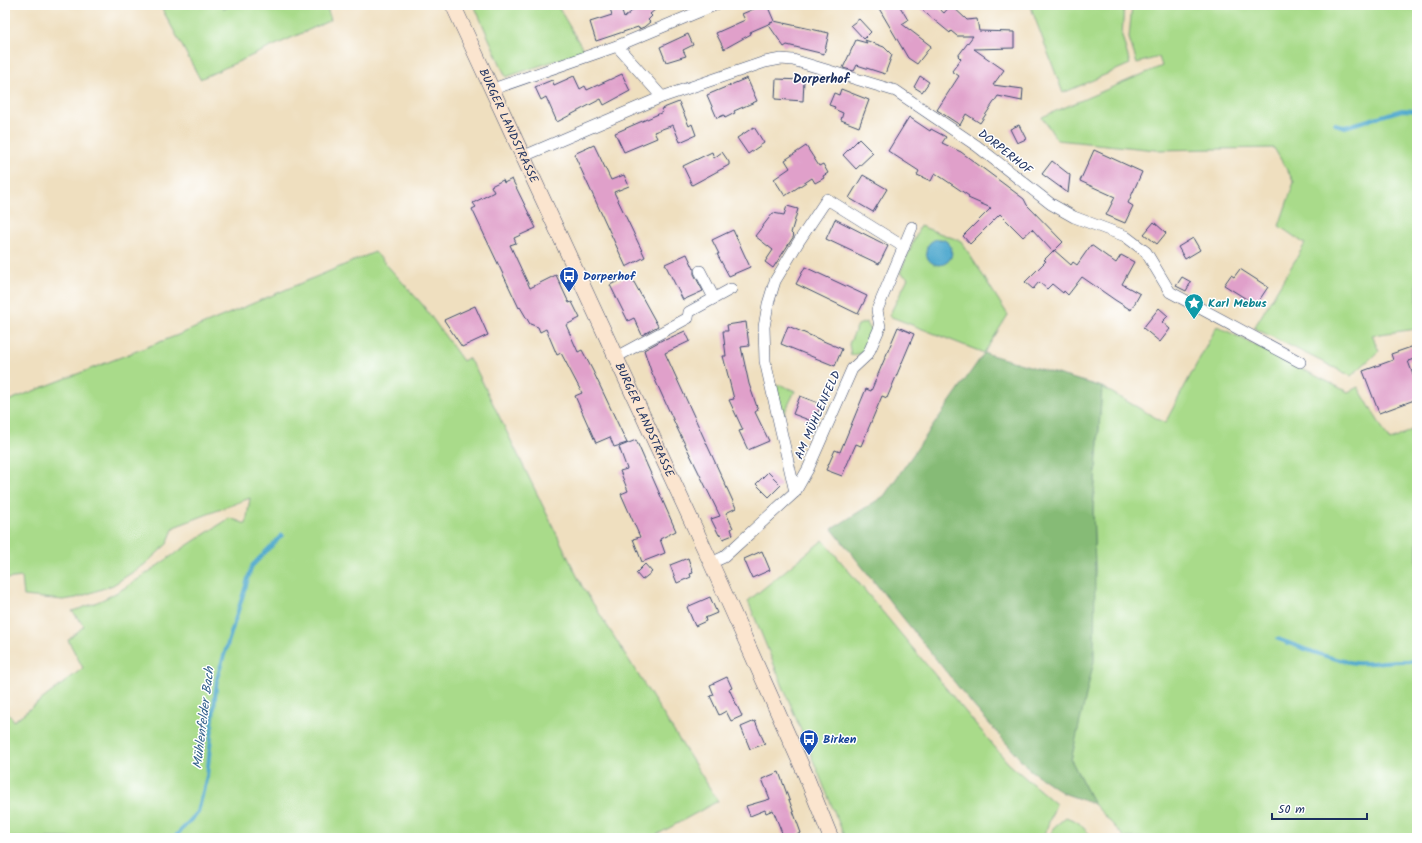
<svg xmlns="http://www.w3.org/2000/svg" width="1422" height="843" font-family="Kalam,sans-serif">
<rect width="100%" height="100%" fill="#fff"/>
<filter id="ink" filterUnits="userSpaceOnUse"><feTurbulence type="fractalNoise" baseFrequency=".025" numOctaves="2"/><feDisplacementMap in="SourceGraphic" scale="8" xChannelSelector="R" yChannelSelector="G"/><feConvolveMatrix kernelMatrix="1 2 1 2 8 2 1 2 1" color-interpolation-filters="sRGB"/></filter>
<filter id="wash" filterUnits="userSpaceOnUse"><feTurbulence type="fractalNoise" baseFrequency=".012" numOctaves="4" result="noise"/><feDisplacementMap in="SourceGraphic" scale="16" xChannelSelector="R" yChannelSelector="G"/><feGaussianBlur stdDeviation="0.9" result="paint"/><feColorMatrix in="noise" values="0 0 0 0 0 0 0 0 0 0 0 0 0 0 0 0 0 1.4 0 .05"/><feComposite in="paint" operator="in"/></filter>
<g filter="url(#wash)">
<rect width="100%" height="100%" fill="#efdfbf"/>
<!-- green -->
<g fill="#a9db8a" stroke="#628574">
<polygon points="160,5 222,5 224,9 232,5 326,5 331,20 200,79"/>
<polygon points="474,5 557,5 584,51 506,77"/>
<polygon points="1030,5 1124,5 1122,36 1130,64 1063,93"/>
<polygon points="1132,5 1417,5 1417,329 1372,335 1379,351 1351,376 1254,328 1305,244 1279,226 1294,182 1274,148 1156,150 1057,140 1042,117 1162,66 1159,57 1137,63 1129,38"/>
<polygon points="920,226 961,241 1008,315 984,353 889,316 908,278 900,273"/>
<path d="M 375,252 L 422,304 L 463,361 L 468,358 L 477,371 L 582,586 L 718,801 L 651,838 L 5,838 L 5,709 L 14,721 L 83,668 L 68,640 L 84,626 L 72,611 C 114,599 138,579 173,555 C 192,542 211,530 230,518 L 246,524 L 250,498 L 174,527 L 167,544 L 144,565 L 113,585 L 76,598 L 63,600 L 24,596 L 22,577 L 5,579 L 5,402 L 178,335 Z"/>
<polygon points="866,322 872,331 864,353 851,355 849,344 858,325"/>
<polygon points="1217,326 1348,392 1358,387 1390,441 1417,427 1417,838 1125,838 1094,804 1071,760 1081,714 1095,569 1093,509 1102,387 1165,423"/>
<polygon points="781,385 795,391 783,416 776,386"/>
<polygon points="823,540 1008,763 1056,804 1043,838 845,838 748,601"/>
<polygon points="1066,817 1078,822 1093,838 1050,838 1053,828"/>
</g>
<!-- forest -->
<polygon fill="#86bb76" stroke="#50756a" points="984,353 1102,387 1093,509 1095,569 1094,661 1071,760 1094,804 1063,793 1030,770 972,704 832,529 884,496"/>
<!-- water -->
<circle fill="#52aacf" stroke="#366c96" cx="939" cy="252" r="13"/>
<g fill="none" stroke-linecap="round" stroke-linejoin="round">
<!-- stream -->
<g stroke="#52aacf" stroke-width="4">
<polyline points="1335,124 1345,127 1402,110 1417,111"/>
<path d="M 1278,639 C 1302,648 1329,659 1355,663 C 1376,665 1397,658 1417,662"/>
<polyline points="174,838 198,812 207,776 217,678 252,566 282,535"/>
</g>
</g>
<g id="blocks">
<!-- building -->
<g fill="#e0a0ca">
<polygon points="609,5 620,5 624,18 639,5 661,5 650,14 652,16 648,20 650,22 644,27 639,29 638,27 596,41 590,22 612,15"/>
<polygon points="763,5 767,5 774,21 829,33 824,54 787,45 784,47 768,24 773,22 750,32 751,34 724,49 716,33 745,20 742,14"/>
<polygon points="877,5 899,5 908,20 902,24 931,46 917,64 908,58"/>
<polygon points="916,5 935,5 944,13 951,5 967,20 977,19 979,31 1014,32 1014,48 974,49 1004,70 993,85 1023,89 1022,101 998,96 980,123 966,114 960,125 937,110 959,76 952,71 961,59 958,56 973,36 957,36 951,31 950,33"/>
<polygon points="859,19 871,32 864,39 851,25"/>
<polygon points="688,34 693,45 683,50 686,56 666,62 660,47"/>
<polygon points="856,40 867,43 865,40 884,47 892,55 885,74 857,65 854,71 843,68"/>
<polygon points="622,74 630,91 604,105 601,99 557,122 546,97 541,100 535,87 552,80 554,85 574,76 580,89 585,86 587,90"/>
<polygon points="920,76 929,82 922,92 914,87"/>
<polygon points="747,78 757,101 734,111 735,113 725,118 724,115 717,118 707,95"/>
<polygon points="776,79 804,80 803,101 775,99"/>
<polygon points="841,89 869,100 859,127 841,120 843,113 834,109 835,107 829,105 834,93 839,95"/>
<polygon points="679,102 689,126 692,124 696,135 680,142 673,125 654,132 657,138 624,152 615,133 663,112 661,109"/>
<polygon points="909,117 930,131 931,129 946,137 942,143 961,152 1024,199 1027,205 1063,242 1053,252 1032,229 1023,237 1000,214 970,244 963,236 991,208 968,198 969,196 935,173 931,181 917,175 919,171 888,151"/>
<polygon points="1019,125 1026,139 1017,143 1010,129"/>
<polygon points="754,127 764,143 748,154 737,138"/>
<polygon points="859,139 873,153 856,169 843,155"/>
<polygon points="594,145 611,180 624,175 629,186 614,192 645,257 626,267 574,154"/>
<polygon points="806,146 819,166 823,164 828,173 823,176 824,178 815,183 812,178 785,196 774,179 790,168 785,160"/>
<polygon points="1094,150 1142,172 1128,203 1133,206 1125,223 1106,215 1115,197 1080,181"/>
<polygon points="712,152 714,158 722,152 729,162 729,165 692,185 683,166"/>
<polygon points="1052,161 1070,175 1068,193 1042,174"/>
<polygon points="863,175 887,189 873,212 849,198"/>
<polygon points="512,179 536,228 514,238 516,243 510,245 530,288 556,275 569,303 572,302 580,318 566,325 578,352 582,350 593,371 627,443 614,447 610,437 596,443 575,396 582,393 561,353 557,355 546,329 540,332 538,327 530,324 520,307 519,308 472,209 476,207 473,203 494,192 491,186 503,180 504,183"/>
<polygon points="787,206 798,209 791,233 794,236 773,268 765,262 773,250 755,236 773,213 784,215"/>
<polygon points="835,219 888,246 879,264 826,239"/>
<polygon points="1154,222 1166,233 1157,244 1144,234"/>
<polygon points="733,230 750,267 729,276 717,254 719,254 712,240"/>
<polygon points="1193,238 1200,250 1185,259 1178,247"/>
<polygon points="1091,245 1116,263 1121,255 1134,262 1122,284 1140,294 1131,310 1115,300 1082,277 1068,295 1064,291 1063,293 1052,284 1047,289 1039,282 1033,289 1025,282 1046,261 1044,260 1054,250 1071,265 1073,262 1077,265"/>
<polygon points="687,254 694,269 694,274 703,291 683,300 665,264"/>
<polygon points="805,267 867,296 858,314 796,284"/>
<polygon points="1240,269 1268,287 1256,305 1224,285 1231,275 1234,277"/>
<polygon points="630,275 658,326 642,335 634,318 628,321 610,285"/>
<polygon points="1182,277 1191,282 1186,291 1176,286"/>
<polygon points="475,306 488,335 462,347 444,320"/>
<polygon points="1159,308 1168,316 1162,322 1170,329 1160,342 1143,328"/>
<polygon points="746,322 749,346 741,347 749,384 758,410 755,412 769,441 748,450 739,431 743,430 729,400 734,399 723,356 726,356 723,331 728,331 727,325"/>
<polygon points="788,326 842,349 835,366 781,344"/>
<polygon points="898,327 914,334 887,398 882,396 861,446 856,444 842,476 826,470 835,450 840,452 866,389 871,391"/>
<polygon points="685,331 690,341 665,353 736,508 726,513 733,528 731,529 733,535 723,539 721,534 719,535 711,519 720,516 677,428 651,371 644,350 664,339 665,340"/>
<polygon points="1417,345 1417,358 1408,361 1417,386 1417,399 1379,413 1363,371 1393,360 1391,354"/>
<polygon points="800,396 821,404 814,422 793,414"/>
<polygon points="636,440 676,531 660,539 665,553 642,562 633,539 640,537 621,494 628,491 620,471 627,469 619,447"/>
<polygon points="768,472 781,485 769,497 756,484"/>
<polygon points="762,551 770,570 752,578 744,559"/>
<polygon points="688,558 693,573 690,574 691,577 677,583 670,565"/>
<polygon points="645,564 652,572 642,580 636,573"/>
<polygon points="710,597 717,613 705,618 706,621 695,626 687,607"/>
<polygon points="727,677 732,688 729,689 742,716 731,721 726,711 719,715 710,696 714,695 710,685"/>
<polygon points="755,721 765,744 750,749 741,727"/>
<polygon points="779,772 801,833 788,838 784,838 773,810 766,813 765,810 750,816 746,806 770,799 762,779"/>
</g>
</g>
</g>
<g filter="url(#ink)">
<use href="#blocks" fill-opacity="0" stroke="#3b496d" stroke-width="1"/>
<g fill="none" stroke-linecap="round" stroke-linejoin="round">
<defs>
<g id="minor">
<polyline points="617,46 662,97"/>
<polyline points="493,89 617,46 715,5"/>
<polyline points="524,156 662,97 765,62 781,59 793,60 896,91 977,146 1051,204 1074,217 1125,236 1146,252 1170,292 1300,362"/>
<polyline points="700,271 714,298"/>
<polyline points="616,357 688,318 689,312 731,289"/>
<polyline points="795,492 765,361 764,327 768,304 775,281 799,241 827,199 904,247"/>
<polyline points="711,563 724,557 795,492 808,469 852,369 868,354 880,327 877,310 912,227"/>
</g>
<g id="secondary">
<path id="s1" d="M 453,5 L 711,563 L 804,771 L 831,838"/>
</g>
</defs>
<!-- minor casing -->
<use href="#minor" stroke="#3b496d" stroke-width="12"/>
<!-- secondary casing -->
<use href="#secondary" stroke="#3b496d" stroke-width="16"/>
<!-- minor -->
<use href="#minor" stroke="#fff" stroke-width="11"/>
<!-- secondary -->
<use href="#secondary" stroke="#fbe5cf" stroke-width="15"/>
</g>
</g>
<!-- icons -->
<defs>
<symbol id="bus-pin" viewBox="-11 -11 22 30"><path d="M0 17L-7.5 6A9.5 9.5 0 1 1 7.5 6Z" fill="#1a4fb4" stroke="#fff"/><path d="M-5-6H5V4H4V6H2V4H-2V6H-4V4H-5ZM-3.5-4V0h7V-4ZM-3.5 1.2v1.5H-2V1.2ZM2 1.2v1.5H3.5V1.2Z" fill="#fff"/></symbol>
<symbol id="sight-pin" viewBox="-11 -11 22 30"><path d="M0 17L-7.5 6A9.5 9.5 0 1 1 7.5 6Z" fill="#0f9aa8" stroke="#fff"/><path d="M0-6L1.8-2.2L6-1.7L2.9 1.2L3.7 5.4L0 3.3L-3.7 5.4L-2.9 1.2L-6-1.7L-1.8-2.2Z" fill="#fff"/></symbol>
</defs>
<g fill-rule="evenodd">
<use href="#bus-pin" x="558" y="265" width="22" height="30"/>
<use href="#sight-pin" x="1183" y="292" width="22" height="30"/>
<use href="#bus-pin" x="798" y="728" width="22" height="30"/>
</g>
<g text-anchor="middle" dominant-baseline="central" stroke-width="3" stroke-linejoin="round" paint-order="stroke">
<!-- street labels -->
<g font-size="12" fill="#1b2f5e" stroke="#fff">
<text stroke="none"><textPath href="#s1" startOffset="133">BURGER LANDSTRASSE</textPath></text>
<text transform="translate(1005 152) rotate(38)">DORPERHOF</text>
<text transform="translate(818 415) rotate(-66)">AM MÜHLENFELD</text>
<text stroke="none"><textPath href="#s1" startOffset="457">BURGER LANDSTRASSE</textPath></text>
</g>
<!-- transit labels -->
<g font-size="12" font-weight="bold" fill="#164399" stroke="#fff" text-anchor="start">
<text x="583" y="276">Dorperhof</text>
<text x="823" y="739">Birken</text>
</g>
<!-- culture labels -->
<g font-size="12" font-weight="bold" fill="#0d838f" stroke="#fff" text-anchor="start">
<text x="1208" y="303">Karl Mebus</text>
</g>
<!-- neighbourhood labels -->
<g font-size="13" font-weight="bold" fill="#1b2f5e" stroke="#fff">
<text x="821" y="79">Dorperhof</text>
</g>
<!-- water labels -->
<g font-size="13" font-style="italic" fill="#31608b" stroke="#fff">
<text transform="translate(204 718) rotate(-83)">Mühlenfelder Bach</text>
</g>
</g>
<!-- margin -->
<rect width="1422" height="843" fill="none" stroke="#fff" stroke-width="20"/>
<!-- scale -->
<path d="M1272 813v6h95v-6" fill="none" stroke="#1b2f5e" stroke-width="2"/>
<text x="1278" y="813" font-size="12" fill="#1b2f5e" stroke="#ffffff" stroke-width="3" paint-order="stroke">50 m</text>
</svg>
